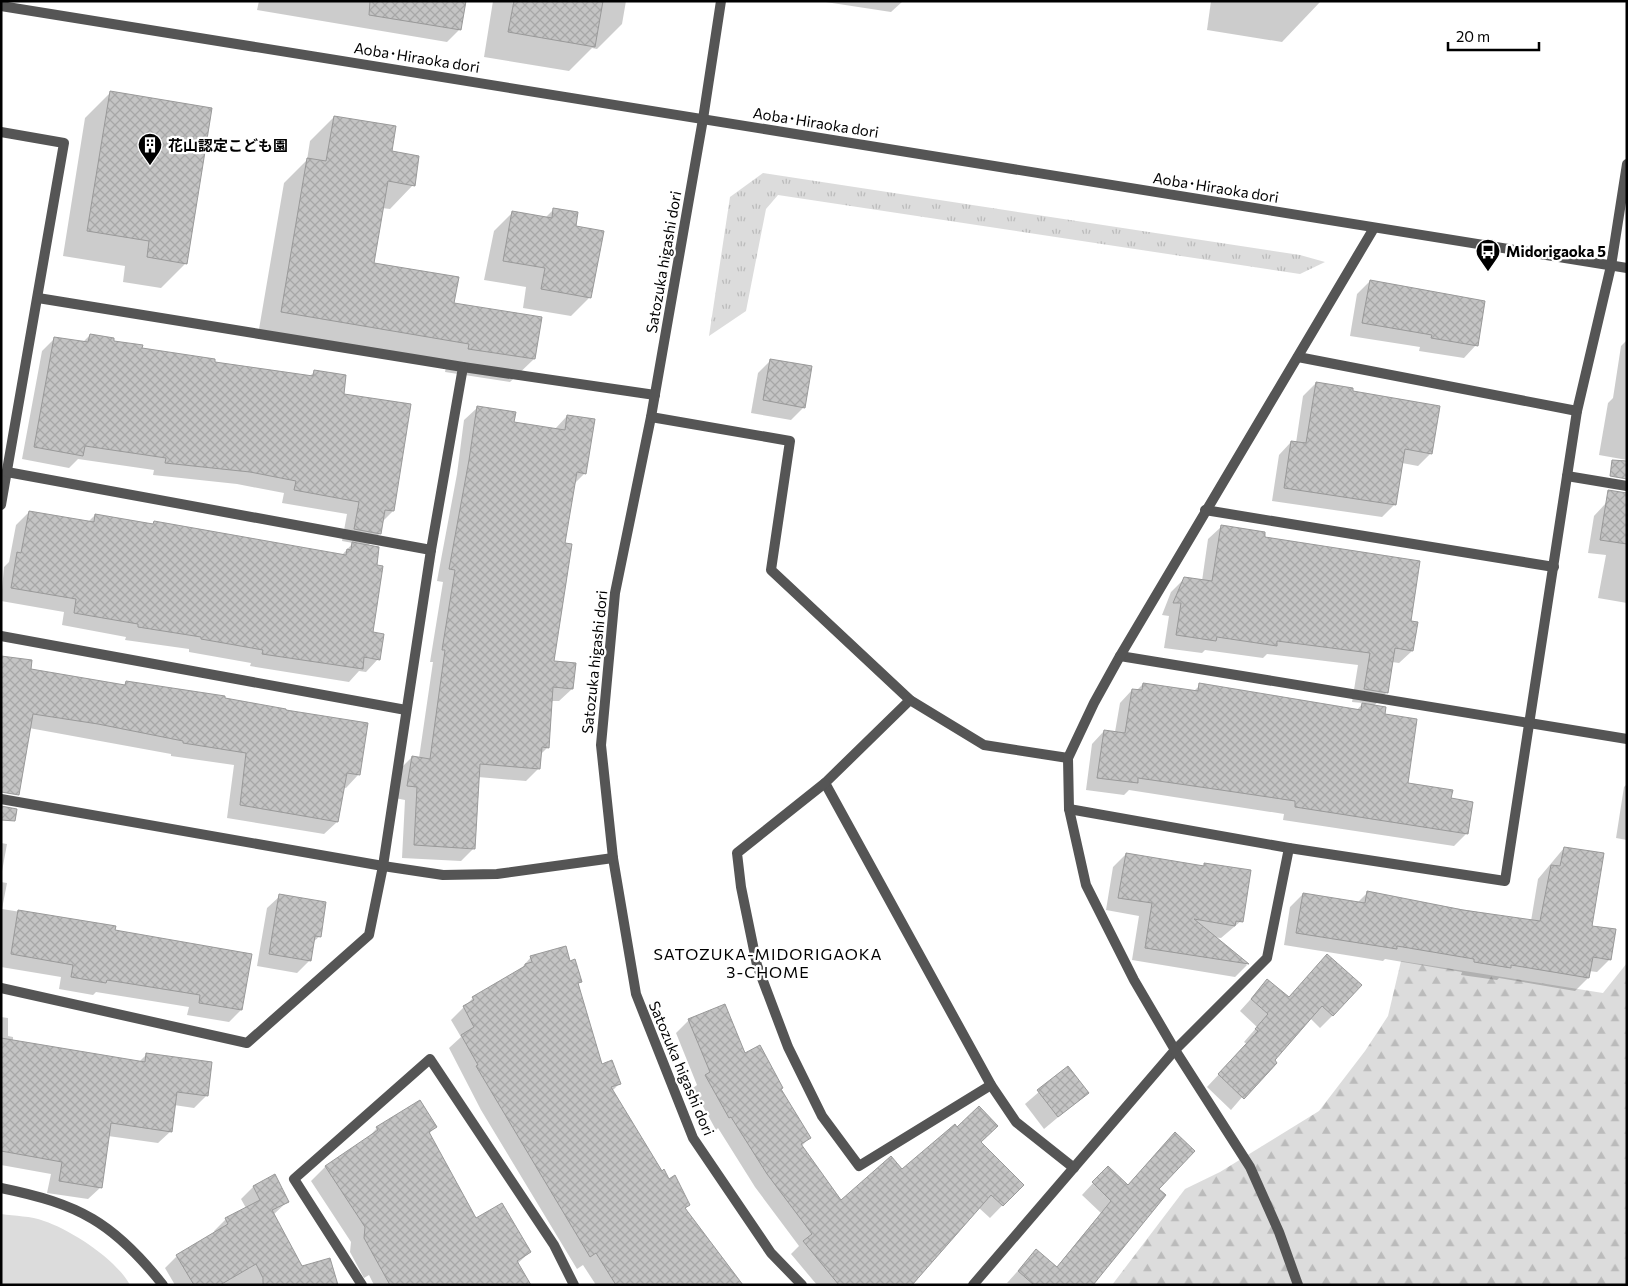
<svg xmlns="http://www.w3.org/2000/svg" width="1628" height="1286" font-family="Commissioner,'Noto Sans JP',sans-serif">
<defs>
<pattern id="grass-tufts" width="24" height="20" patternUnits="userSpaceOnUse" patternTransform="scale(1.25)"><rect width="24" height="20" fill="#dcdcdc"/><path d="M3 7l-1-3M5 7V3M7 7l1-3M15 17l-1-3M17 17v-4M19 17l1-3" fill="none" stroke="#bbb"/></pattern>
<pattern id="forest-firs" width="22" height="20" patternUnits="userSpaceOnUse" patternTransform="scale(1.25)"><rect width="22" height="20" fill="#dcdcdc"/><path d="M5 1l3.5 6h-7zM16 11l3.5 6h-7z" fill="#bbb"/></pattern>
<pattern id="building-cross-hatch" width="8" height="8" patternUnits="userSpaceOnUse" patternTransform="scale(1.25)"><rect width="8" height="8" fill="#c4c4c4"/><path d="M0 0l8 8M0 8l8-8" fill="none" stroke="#a7a7a7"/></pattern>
</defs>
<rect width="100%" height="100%" fill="#fff"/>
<!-- grass -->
<polygon fill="url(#grass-tufts)" points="763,173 1300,255 1325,262 1300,274 778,195 766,209 746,311 709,336 730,197"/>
<!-- forest -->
<polygon fill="url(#forest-firs)" points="1401,961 1603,993 1627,963 1627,1285 1112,1285 1185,1189 1220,1172 1319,1111 1365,1051 1388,1016"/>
<!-- park -->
<path fill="#dcdcdc" d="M 1,1214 C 15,1216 31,1216 44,1221 C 71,1230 116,1259 130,1285 L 1,1285 Z"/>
<!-- shadow -->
<g fill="#0003">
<polygon points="259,1 465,1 460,29 447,42 257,10"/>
<polygon points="493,1 626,1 622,24 597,49 592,48 569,71 484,57"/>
<polygon points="819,1 903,1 891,12"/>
<polygon points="1211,1 1321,1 1282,42 1207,30"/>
<polygon points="110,93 186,263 161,288 123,282 125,266 63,256 85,118"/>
<polygon points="334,117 390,152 413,185 390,209 382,208 373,264 453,305 534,359 510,382 445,372 446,367 258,335 284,183 307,160 310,141"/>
<polygon points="554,209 575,227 590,297 571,316 523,308 526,287 484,280 494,231 513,212 545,218"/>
<polygon points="1370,281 1476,345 1464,358 1419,351 1420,347 1350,336 1357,294"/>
<polygon points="90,335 141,349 213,363 309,377 314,372 342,395 393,511 382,522 380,533 367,547 371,633 378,659 366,672 359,671 349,682 250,666 251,663 189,652 189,649 125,640 126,637 62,625 64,612 1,601 4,567 9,562 16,525 29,512 88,522 95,515 341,556 353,543 342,541 347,514 282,503 284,493 237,484 153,475 154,470 78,459 69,468 22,459 42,351 55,338 83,342"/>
<polygon points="1627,340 1627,460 1599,455 1608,403 1613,398 1621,346"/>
<polygon points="771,360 804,407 791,420 751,413 758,373"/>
<polygon points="1316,383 1351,392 1431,453 1418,466 1402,463 1395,504 1382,517 1272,501 1279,455 1291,442 1296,443 1303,396"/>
<polygon points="477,408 513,423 555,429 567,416 585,473 573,485 564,544 552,662 572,689 559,701 551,701 548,747 540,755 539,768 526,781 478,777 474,848 461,861 402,858 405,800 395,798 399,770 412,757 419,758 433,662 430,662 443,582 437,581 457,474 464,420"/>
<polygon points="1606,503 1627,506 1627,603 1598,598 1606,555 1588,553 1594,516"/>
<polygon points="1221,527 1263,538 1409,622 1412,651 1399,663 1392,662 1387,692 1374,706 1383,715 1406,784 1450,799 1466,834 1454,846 1283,820 1284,814 1129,790 1124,795 1086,790 1092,744 1104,731 1115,732 1120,703 1132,690 1136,691 1143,684 1193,692 1200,685 1357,710 1363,703 1352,702 1358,665 1267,654 1263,658 1205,650 1202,653 1164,648 1169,616 1162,615 1171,592 1184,579 1202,581 1208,539"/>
<polygon points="29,670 123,686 126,683 223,699 358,775 346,788 343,787 337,822 324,834 227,818 234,765 171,756 171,754 29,728"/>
<polygon points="1627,784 1627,840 1616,838 1624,787"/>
<polygon points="1,843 7,844 1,877"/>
<polygon points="1564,848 1590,927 1610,959 1597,972 1589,971 1588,978 1575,991 1499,978 1497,980 1461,975 1462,972 1385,959 1383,961 1284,945 1290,907 1303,894 1357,903 1367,893 1531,921 1538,879"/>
<polygon points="1126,854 1202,867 1205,864 1241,921 1221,938 1213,937 1247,965 1235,977 1132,960 1139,916 1106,910 1113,867"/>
<polygon points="1,882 7,883 2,909 115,927 114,931 241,1010 229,1022 187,1015 189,1007 96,992 93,995 59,989 61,977 1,967"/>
<polygon points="280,896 320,936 312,943 310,960 297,973 257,966 267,908"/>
<polygon points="1327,956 1333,1015 1320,1028 1310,1018 1231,1110 1207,1087 1247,1044 1244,1042 1257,1027 1240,1011 1267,981 1288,998"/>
<polygon points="531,957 569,962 580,981 577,985 601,1066 619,1084 612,1091 661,1172 689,1205 684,1209 742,1285 596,1285 583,1265 577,1269 481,1110 449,1048 461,1037 451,1020 473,998 519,971"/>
<polygon points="1,1017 8,1018 8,1036 13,1037 13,1041 139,1062 147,1054 206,1096 194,1108 174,1105 171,1131 158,1143 108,1136 101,1187 88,1199 47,1193 51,1174 1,1165"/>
<polygon points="689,1020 744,1055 779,1090 810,1137 801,1147 841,1201 902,1171 980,1142 1022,1185 990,1218 978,1207 911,1285 817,1285 791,1254 799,1246 755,1187 718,1128 716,1130 693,1088 697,1085 676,1033"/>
<polygon points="1068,1067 1087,1093 1044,1129 1025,1104"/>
<polygon points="435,1127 429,1134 476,1220 530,1252 517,1264 530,1285 374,1285 369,1275 364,1278 350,1252 351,1242 311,1181 325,1167 364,1142 377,1128"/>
<polygon points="1175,1133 1157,1189 1090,1285 1007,1283 1036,1251 1056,1268 1101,1213 1082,1195 1108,1167 1127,1186"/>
<polygon points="274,1176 288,1201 273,1215 301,1268 332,1285 175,1285 165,1268 177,1256 215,1233 214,1231 226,1219 246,1208 241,1199 253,1187"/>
</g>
<!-- building -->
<g fill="url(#building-cross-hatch)" stroke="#999">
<polygon points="370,1 466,1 461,30 369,15"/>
<polygon points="514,1 603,1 595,47 508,32"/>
<polygon points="110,91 212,108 187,264 147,257 149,241 87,231"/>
<polygon points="334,116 396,126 392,151 419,156 415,186 388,181 374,263 459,277 454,303 542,317 535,359 468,349 469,344 281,312 307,158 326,161"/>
<polygon points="553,208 578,212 576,226 604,231 591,298 541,289 545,268 503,261 512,211 552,218"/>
<polygon points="1370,280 1485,301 1478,346 1431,338 1432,335 1362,323"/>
<polygon points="90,334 114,338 114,341 143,345 142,348 215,359 215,362 313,376 314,370 346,375 344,394 411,404 394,511 385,510 381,534 354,529 359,502 294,490 296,481 250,472 165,463 166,458 85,446 83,456 34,447 54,337 88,342"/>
<polygon points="770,359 812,366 805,408 763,400"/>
<polygon points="1316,382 1353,388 1353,391 1440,406 1432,454 1405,449 1396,505 1284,488 1291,441 1306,443"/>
<polygon points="477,406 516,412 514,422 565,430 567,415 595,419 586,474 577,472 565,543 572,544 554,661 576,663 573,689 553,687 549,748 542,747 540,769 480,764 475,849 414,845 417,787 407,786 412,756 430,759 445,650 442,650 455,570 449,569 469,460"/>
<polygon points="1612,460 1627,461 1627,479 1610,476"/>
<polygon points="1608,490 1627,493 1627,544 1600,540"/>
<polygon points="29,511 94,522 95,514 153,524 154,521 346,555 347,549 351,550 352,542 379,547 377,565 383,566 373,632 384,634 380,660 364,657 363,669 262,654 263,650 201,639 201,637 138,627 138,624 74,613 76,599 11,588 17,552 21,553"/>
<polygon points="1221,525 1265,532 1265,537 1420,561 1411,621 1418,622 1413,651 1395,648 1388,693 1364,689 1370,653 1277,641 1277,646 1217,637 1216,641 1176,635 1181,603 1173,603 1184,577 1212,581"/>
<polygon points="1,656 32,660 31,669 125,685 126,681 225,696 225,698 286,709 286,710 368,723 360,775 347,773 338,822 240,805 246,753 183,743 183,741 98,724 33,714 19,795 1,792"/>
<polygon points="1143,683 1198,691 1199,683 1361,710 1362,703 1386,707 1385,714 1417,719 1408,783 1453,790 1451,798 1473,802 1468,834 1295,807 1295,801 1221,790 1138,778 1138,783 1097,778 1104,730 1125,733 1132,689 1142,690"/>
<polygon points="1,806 17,809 15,821 1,820"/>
<polygon points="1564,847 1604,853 1592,926 1616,929 1611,960 1593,957 1589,978 1511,965 1511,968 1474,962 1474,959 1397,946 1397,949 1296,933 1303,893 1365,903 1367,891 1463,910 1540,921 1551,865 1560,866"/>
<polygon points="1126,853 1204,866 1204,863 1251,870 1243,922 1236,921 1235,926 1194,919 1249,964 1145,948 1152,903 1118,898"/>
<polygon points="279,894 326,902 321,937 315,936 311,961 269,954"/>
<polygon points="18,910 116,926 115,930 252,954 242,1010 199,1003 200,995 107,980 106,983 71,977 73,965 11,954"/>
<polygon points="566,946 570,961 575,959 582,982 578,983 602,1064 612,1060 621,1084 611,1087 662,1171 664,1169 669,1179 675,1175 690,1205 685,1208 743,1285 616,1285 596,1253 590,1257 476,1066 478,1065 461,1035 474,1027 463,1006 474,1000 472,997 525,966 525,964 532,962 530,956"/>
<polygon points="1327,954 1362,985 1333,1016 1322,1006 1275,1060 1277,1063 1244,1099 1218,1074 1258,1031 1255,1029 1268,1014 1251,999 1267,979 1289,997"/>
<polygon points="725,1004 745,1053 760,1045 783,1088 781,1089 811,1138 801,1144 841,1200 891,1156 902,1169 955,1124 957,1127 979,1106 998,1126 981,1142 1024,1185 1003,1206 991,1195 912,1285 839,1285 803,1241 812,1234 767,1174 731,1117 729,1118 705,1075 710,1072 688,1019"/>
<polygon points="1,1038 145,1062 146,1053 212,1062 208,1096 177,1092 172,1132 111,1123 102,1188 59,1181 62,1162 1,1151"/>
<polygon points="1068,1066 1089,1093 1058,1117 1037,1090"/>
<polygon points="420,1100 437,1127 429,1132 476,1218 502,1203 531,1252 517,1261 531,1285 390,1285 364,1238 365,1227 325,1166 378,1130 376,1127"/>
<polygon points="1175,1132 1195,1151 1159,1189 1166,1195 1093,1285 1034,1285 1018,1271 1036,1249 1057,1267 1111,1201 1092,1182 1108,1166 1128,1185"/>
<polygon points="275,1174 289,1202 272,1210 302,1266 330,1258 338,1285 263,1285 263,1278 256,1264 220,1285 194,1285 176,1255 228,1224 225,1218 260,1200 253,1186"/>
</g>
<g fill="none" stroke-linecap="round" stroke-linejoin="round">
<!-- minor -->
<g stroke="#555" stroke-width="10">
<polyline points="703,119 651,417 615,593 601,745 613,858 636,994 693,1138 771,1253 802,1285"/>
<polyline points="1,132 64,143 1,505"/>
<polyline points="38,298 463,367 655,395"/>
<polyline points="1298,357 1577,411"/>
<polyline points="651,417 790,441 771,570 910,700 984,745 1068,758"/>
<polyline points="7,472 431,550"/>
<polyline points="1567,476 1627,486"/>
<polyline points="1205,510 1554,567"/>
<polyline points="1,636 406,710"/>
<polyline points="1120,656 1627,739"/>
<polyline points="910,700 825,783 991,1085 1016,1122 1074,1168"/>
<polyline points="825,783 737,853 741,887 757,965 788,1047 822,1116 859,1166 991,1085"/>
<polyline points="1,799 383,866 443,875 497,874 613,858"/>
<polyline points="1069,809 1289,848 1505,881 1577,411 1611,266 1627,164"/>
<polyline points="1,988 247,1043 369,935 383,866 431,550 463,367"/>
<path d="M 1,1188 C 79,1204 113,1222 163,1285"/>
<polyline points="362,1285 294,1179 430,1059 554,1245 574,1285"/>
<polyline points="973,1285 1175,1050 1267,958 1289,848"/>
<polyline points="1298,1285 1279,1232 1250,1167 1175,1050 1134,980 1086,885 1069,809 1068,758 1094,703 1120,656 1374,228"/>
</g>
<!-- tertiary -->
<g stroke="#555" stroke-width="10">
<polyline points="1,6 1627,268"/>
<polyline points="703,119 721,1"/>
</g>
</g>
<!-- icons -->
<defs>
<symbol id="building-pin" viewBox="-11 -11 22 30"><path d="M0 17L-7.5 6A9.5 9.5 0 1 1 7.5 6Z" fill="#000" stroke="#fff"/><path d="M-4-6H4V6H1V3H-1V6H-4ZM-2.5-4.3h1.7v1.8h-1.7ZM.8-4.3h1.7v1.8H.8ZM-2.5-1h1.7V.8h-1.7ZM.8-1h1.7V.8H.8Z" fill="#fff"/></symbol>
<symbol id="bus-pin" viewBox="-11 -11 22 30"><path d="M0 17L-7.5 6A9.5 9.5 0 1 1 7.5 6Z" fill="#000" stroke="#fff"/><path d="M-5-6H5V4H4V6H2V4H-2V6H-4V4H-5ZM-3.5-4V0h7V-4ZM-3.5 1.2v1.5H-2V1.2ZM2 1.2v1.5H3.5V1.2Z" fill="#fff"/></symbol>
</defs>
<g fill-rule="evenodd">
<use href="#building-pin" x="136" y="131" width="28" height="38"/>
<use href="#bus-pin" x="1474" y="237" width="28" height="38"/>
</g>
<g text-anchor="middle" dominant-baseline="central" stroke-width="4.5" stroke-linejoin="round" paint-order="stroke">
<!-- street labels -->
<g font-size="15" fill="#000" stroke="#fff">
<text transform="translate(417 57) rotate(9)">Aoba･Hiraoka dori</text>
<text transform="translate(816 122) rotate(9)">Aoba･Hiraoka dori</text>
<text transform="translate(1216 187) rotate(9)">Aoba･Hiraoka dori</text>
<text transform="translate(663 262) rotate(-80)">Satozuka higashi dori</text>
<text transform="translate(594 662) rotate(-84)">Satozuka higashi dori</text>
<text transform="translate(682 1068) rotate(67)">Satozuka higashi dori</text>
</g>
<!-- poi labels -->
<g font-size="15" font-weight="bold" fill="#000" stroke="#fff" text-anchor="start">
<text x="168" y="145">花山認定こども園</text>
<text x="1506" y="251">Midorigaoka 5</text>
</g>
<!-- neighbourhood labels -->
<g font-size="16" letter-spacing="1" fill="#000" stroke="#fff">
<text x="768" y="953">SATOZUKA-MIDORIGAOKA<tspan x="768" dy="18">3-CHOME</tspan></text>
</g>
</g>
<!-- border -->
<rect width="1628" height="1286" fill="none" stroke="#000000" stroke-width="5"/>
<!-- scale -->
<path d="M1448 42v8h91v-8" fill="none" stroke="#000000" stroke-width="2.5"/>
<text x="1456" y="42" font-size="15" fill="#000000" stroke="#ffffff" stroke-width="4" paint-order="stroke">20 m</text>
</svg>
